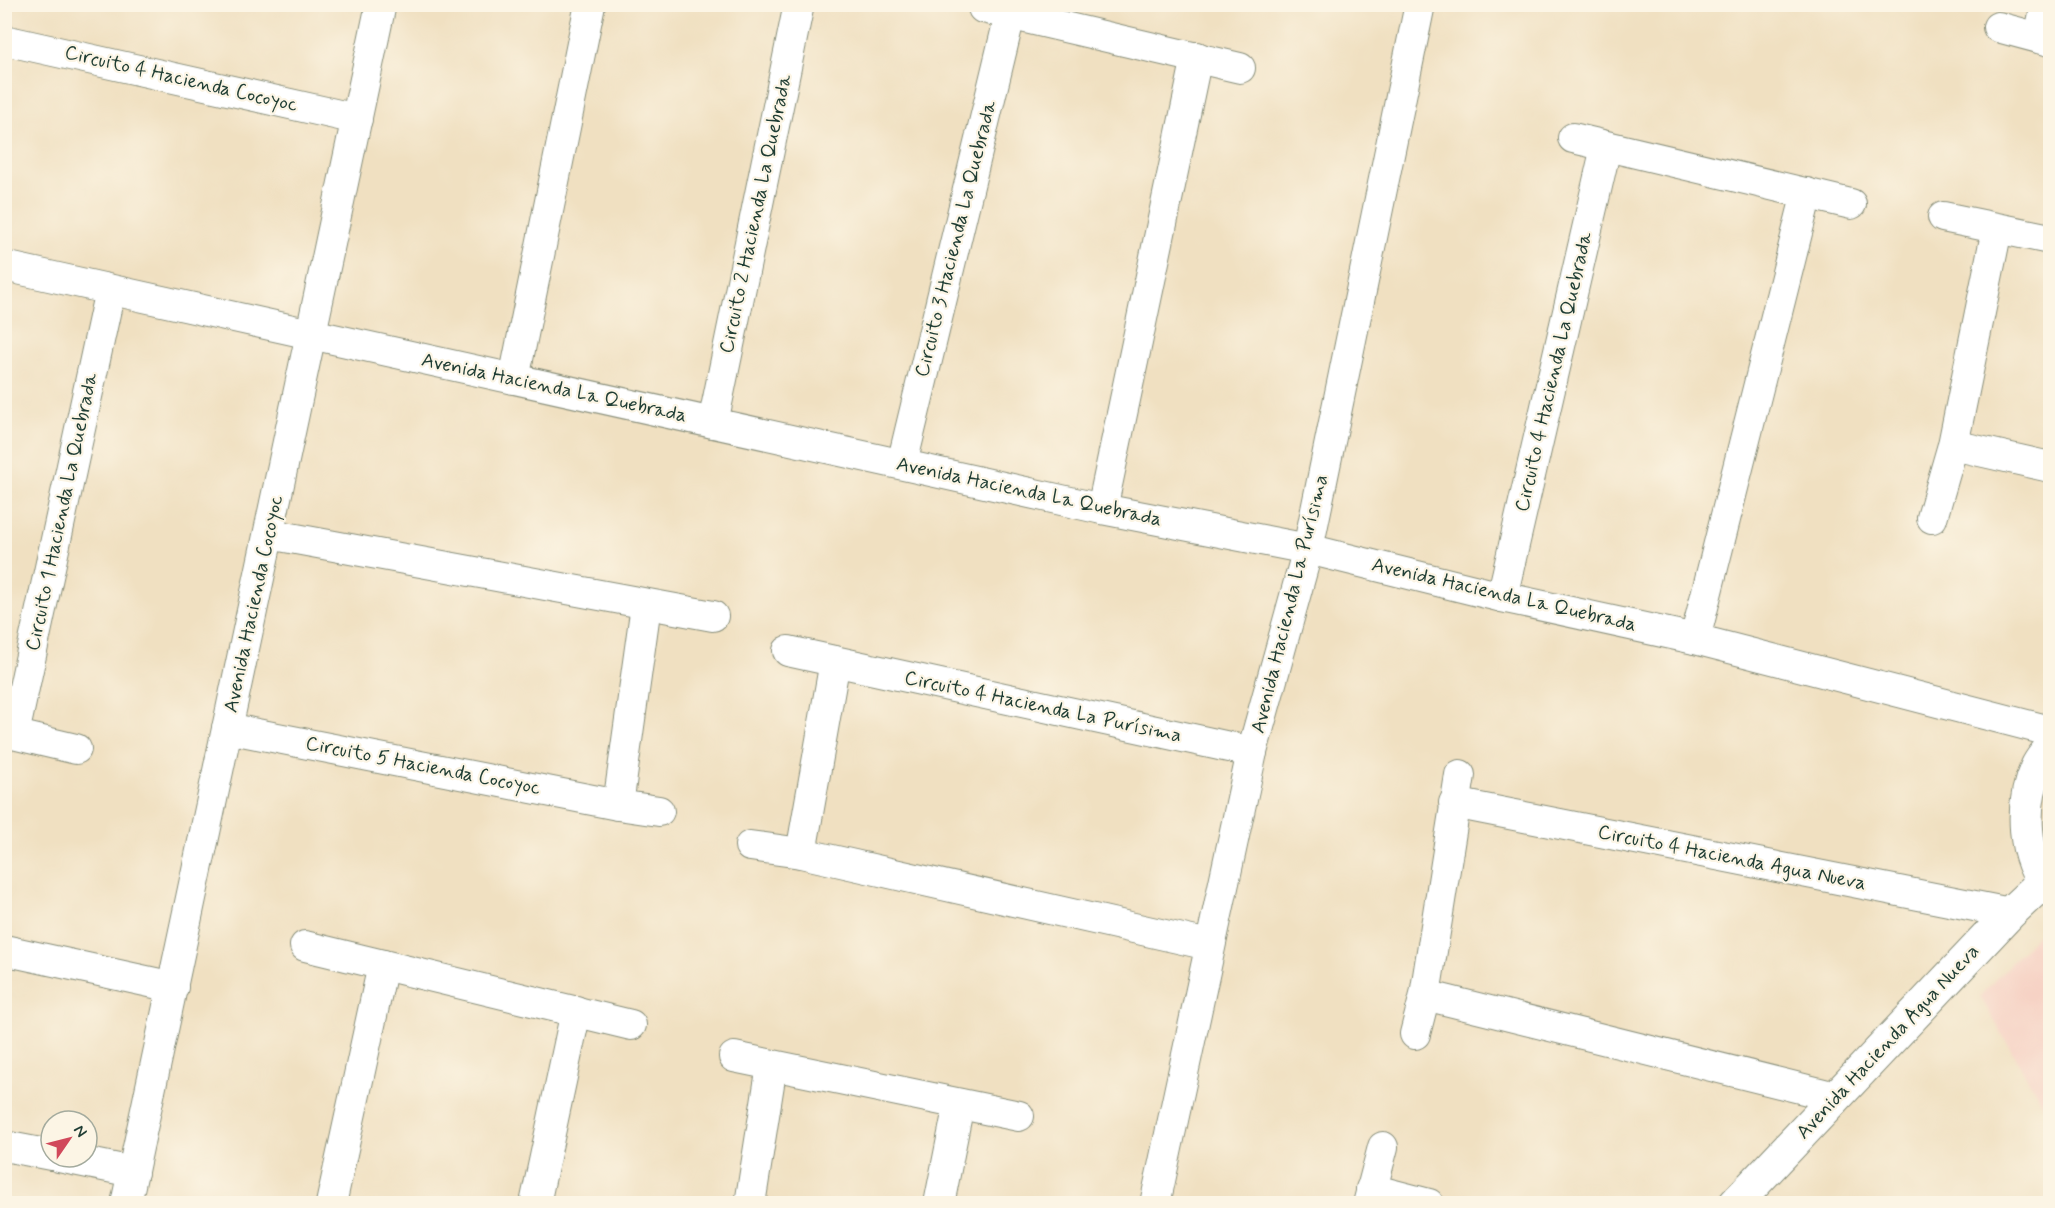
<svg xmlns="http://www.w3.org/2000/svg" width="2055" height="1208" font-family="Mynerve,sans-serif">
<rect width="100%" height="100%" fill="#fcf5e5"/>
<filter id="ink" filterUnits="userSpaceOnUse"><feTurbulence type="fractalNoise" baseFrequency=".0167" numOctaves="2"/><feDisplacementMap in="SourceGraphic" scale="12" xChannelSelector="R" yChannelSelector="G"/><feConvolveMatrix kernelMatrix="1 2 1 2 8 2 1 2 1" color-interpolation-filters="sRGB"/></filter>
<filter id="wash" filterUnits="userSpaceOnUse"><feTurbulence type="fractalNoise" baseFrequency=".008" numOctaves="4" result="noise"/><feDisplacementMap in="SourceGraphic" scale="24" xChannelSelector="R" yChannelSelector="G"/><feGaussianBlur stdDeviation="1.35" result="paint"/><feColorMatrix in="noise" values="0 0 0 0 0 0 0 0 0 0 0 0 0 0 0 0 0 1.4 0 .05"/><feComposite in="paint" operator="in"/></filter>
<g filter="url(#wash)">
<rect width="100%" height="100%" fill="#f0e0c1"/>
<!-- built -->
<polygon fill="#f6d2c4" points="2048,923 2050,925 2050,1117 1980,996"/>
</g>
<g filter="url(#ink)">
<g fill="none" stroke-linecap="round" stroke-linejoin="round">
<defs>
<g id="street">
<polyline points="983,8 1240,68"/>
<polyline points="1998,27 2050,41"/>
<polyline points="2039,38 2046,4"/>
<polyline points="4,40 357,119"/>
<polyline points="1573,138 1851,204"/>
<polyline points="1943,217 2050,239"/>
<polyline points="4,266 1102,509 1308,549 1502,597 1695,639 2050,731"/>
<polyline points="514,379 590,4"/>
<polyline points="713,423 799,4"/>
<polyline points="1953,445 2050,467"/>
<polyline points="902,464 1010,15"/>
<polyline points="1102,509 1197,57"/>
<polyline points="1932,518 1953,445 1997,229"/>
<polyline points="269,534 713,616"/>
<polyline points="1502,597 1606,147"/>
<polyline points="1695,639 1807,193"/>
<polyline points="788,651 1252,752"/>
<polyline points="227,728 618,805 659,811"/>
<polyline points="4,732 76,749"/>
<polyline points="14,734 110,290"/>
<polyline points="1454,803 2010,913"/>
<polyline points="618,805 646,605"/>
<polyline points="750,846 801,853 1209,945"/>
<polyline points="801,853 835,661"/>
<polyline points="305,946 631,1025"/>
<polyline points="4,950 173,987"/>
<polyline points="1425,995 1836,1097"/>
<polyline points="1415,1034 1425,995 1460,775"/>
<polyline points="734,1057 1019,1116"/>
<polyline points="4,1146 51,1155"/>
<polyline points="59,1157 133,1172"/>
<polyline points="1371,1189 1429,1204"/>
<polyline points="126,1204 381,4"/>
<polyline points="331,1204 383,965"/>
<polyline points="535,1204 576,1011"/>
<polyline points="750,1204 772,1065"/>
<polyline points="939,1204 959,1104"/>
<polyline points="1155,1204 1252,752 1308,549 1420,4"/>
<polyline points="1368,1204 1383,1147"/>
</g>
<g id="secondary">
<path d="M 2050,748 C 2046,754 2040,760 2037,767 C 2020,804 2022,858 2050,890"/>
<polyline points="1735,1204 2010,913 2043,882"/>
</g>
</defs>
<!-- street casing -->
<use href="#street" stroke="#888e7a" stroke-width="32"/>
<!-- secondary casing -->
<use href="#secondary" stroke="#888e7a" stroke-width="35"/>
<!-- street -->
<use href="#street" stroke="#fff" stroke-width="30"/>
<!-- secondary -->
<use href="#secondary" stroke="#fff" stroke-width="33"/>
</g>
</g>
<g text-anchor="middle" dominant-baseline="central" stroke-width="4.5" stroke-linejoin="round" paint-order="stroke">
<!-- street labels -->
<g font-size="20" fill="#1f3d34" stroke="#fcf5e5">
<text transform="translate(181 79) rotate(13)">Circuito 4 Hacienda Cocoyoc</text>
<text transform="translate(756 214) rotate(-78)">Circuito 2 Hacienda La Quebrada</text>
<text transform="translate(956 239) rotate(-76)">Circuito 3 Hacienda La Quebrada</text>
<text transform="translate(1554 372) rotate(-77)">Circuito 4 Hacienda La Quebrada</text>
<text transform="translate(554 388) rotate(12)">Avenida Hacienda La Quebrada</text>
<text transform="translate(1029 492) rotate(12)">Avenida Hacienda La Quebrada</text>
<text transform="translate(62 512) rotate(-78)">Circuito 1 Hacienda La Quebrada</text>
<text transform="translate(1504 595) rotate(13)">Avenida Hacienda La Quebrada</text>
<text transform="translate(254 604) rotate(-78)">Avenida Hacienda Cocoyoc</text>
<text transform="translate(1290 604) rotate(-76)">Avenida Hacienda La Purísima</text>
<text transform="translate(1043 707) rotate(12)">Circuito 4 Hacienda La Purísima</text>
<text transform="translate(423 766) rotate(11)">Circuito 5 Hacienda Cocoyoc</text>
<text transform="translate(1732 858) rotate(11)">Circuito 4 Hacienda Agua Nueva</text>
<text transform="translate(1888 1042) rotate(-47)">Avenida Hacienda Agua Nueva</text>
</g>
</g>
<!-- margin -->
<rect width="2055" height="1208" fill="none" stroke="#fcf5e5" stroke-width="24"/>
<!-- north arrow -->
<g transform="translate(69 1139) rotate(55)"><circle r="28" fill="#fcf5e5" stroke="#a4ab9e" stroke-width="1.5"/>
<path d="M0-4.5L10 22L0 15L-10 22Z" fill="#d1495b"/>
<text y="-9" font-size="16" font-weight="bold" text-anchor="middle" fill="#1f3d34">N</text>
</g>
</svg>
